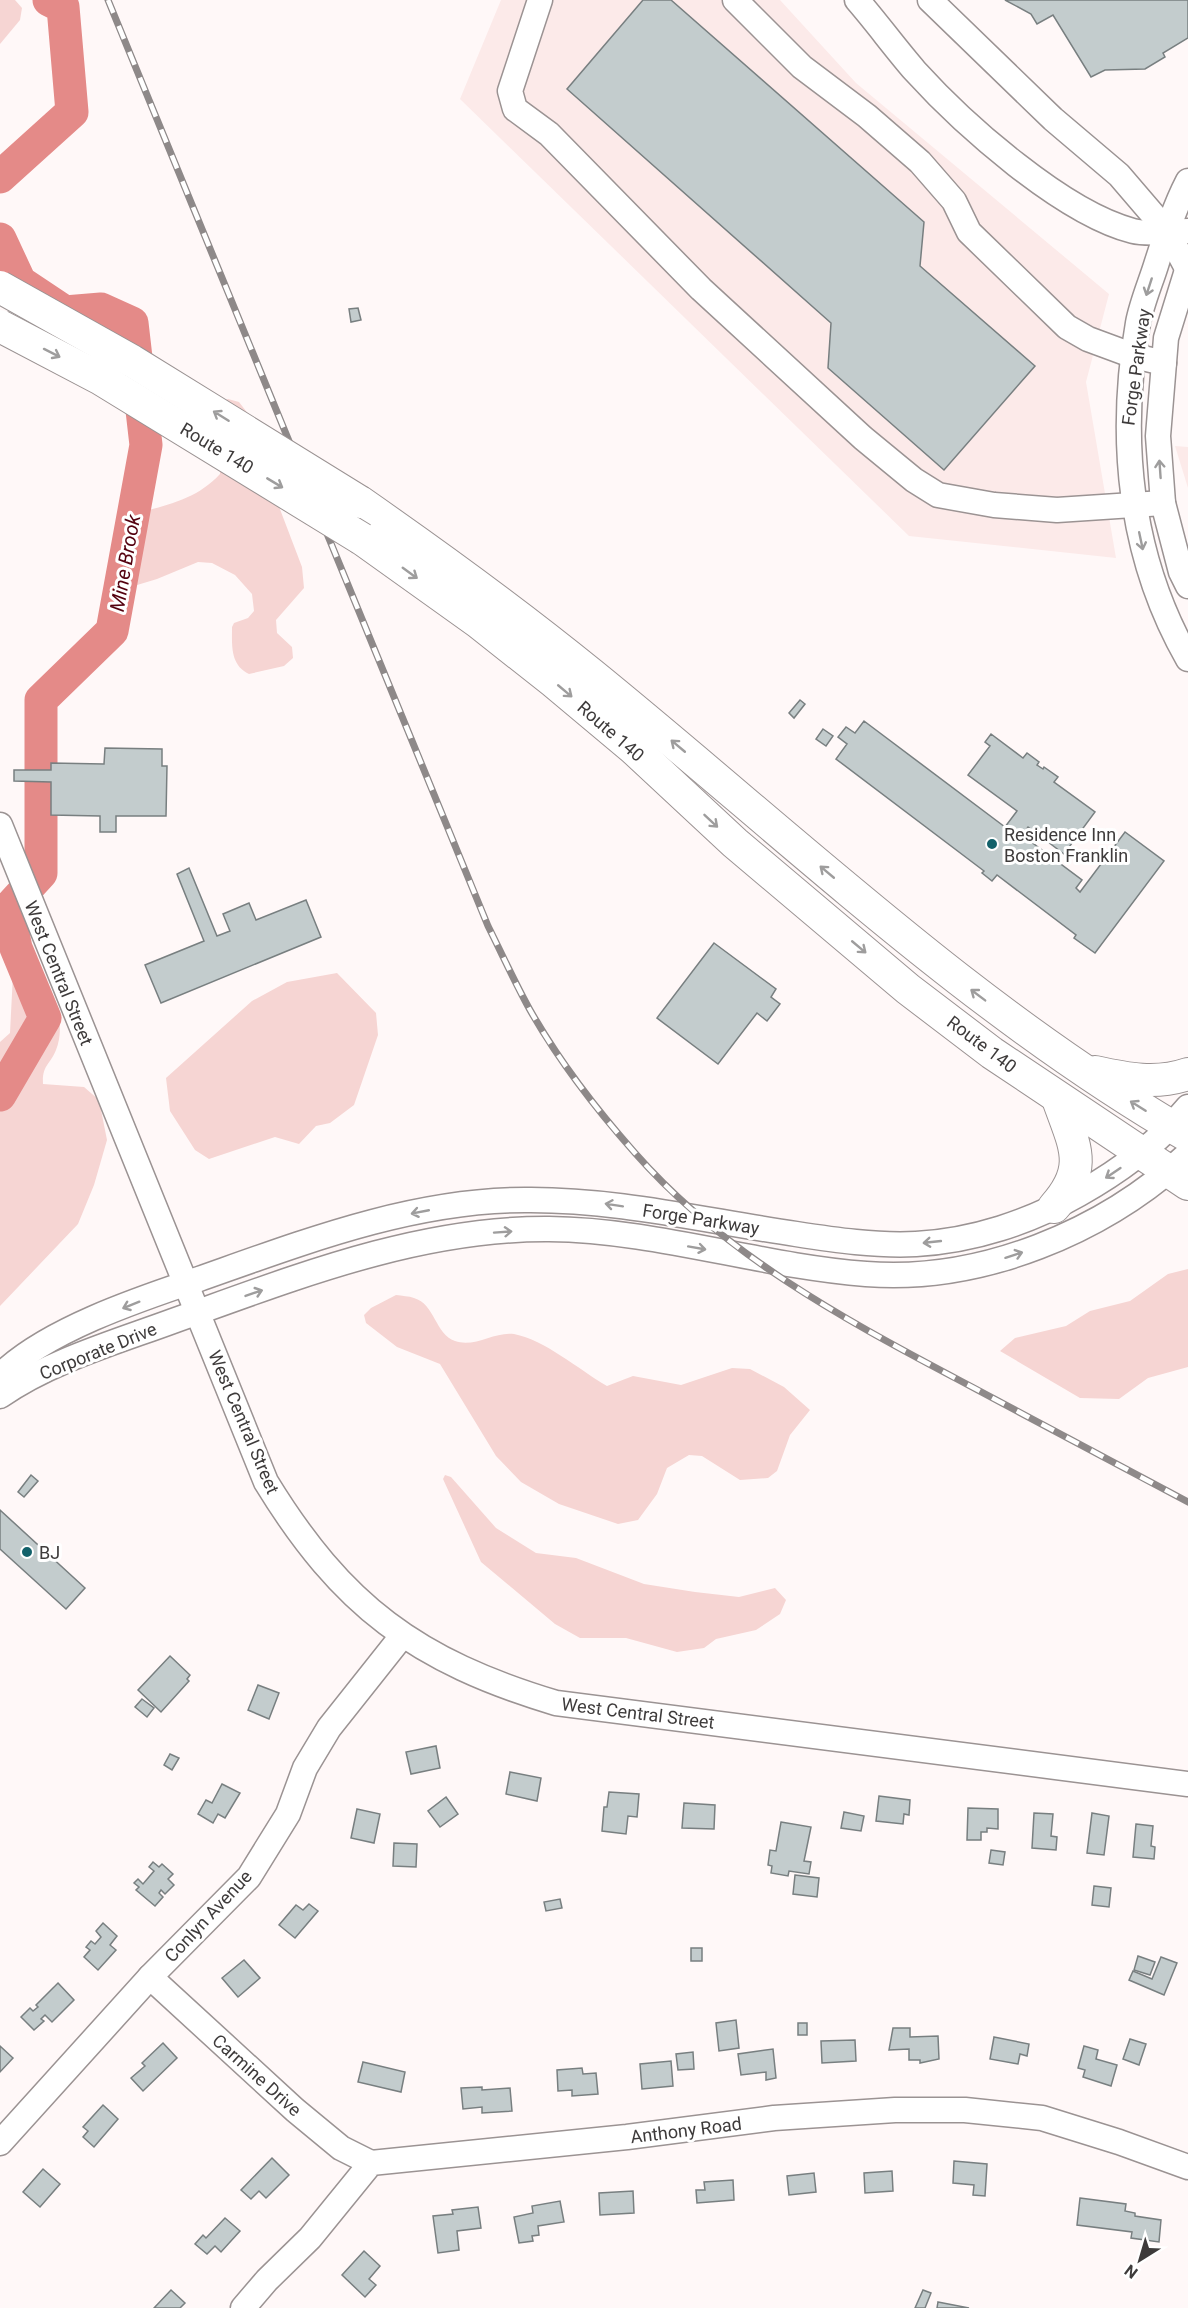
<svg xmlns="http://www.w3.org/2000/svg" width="1188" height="2308" font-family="Roboto,sans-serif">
<rect width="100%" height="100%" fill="#fff8f8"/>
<!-- built -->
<g fill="#fceae9">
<polygon points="501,0 780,0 856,83 1109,294 1086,382 1116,558 909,536 460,99"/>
<polygon points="1175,446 1188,447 1188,488"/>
</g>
<!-- green -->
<g fill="#f6d5d3">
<polygon points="0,0 15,0 22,8 20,20 0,44"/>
<path d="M 228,399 L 239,402 L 249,415 L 270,483 L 302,567 L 304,588 L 276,620 L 277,633 L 292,647 L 293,658 L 284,666 L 249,674 C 230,665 232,645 232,627 L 234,623 L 248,618 L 254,611 L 252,594 L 235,575 L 212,563 L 198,562 L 157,579 L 114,592 L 123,547 L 137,513 C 168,505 197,499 220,474 L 221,402 Z"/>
<path d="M 32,952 C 46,981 69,1017 56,1050 C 50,1065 42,1065 43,1084 L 84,1087 L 99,1100 L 107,1140 L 94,1185 L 78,1224 L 0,1306 L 0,1042 L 10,1033 L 13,974 Z"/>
<polygon points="337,973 376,1013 378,1035 354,1105 330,1123 316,1126 299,1144 275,1137 209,1159 195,1150 170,1111 166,1078 252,1001 287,982"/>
<polygon points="1188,1269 1188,1367 1148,1378 1119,1399 1080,1398 1000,1351 1015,1338 1066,1326 1090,1311 1130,1301 1168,1274"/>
<path d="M 396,1295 C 402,1296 409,1296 414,1298 C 435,1304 435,1334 455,1341 C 475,1348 495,1331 514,1334 C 545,1340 578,1369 607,1386 L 633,1376 L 681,1385 L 732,1368 L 750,1369 L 784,1387 L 810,1410 L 790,1435 L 777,1471 L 768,1478 L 740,1480 L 702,1456 L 689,1455 L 667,1468 L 657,1494 L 638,1520 L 618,1524 L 559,1504 L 521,1482 L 496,1456 L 440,1364 L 397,1347 L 366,1323 L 364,1315 L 371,1308 Z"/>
<polygon points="445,1475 451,1477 496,1528 536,1553 576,1558 644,1584 695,1592 739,1597 775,1588 786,1600 780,1614 756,1630 716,1639 704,1648 677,1652 626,1638 580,1638 555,1624 481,1562 443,1479"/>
</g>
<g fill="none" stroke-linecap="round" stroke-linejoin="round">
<!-- river -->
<g stroke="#e48a88" stroke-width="33">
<polyline points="0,177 72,112 63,7 49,0"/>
<polyline points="0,239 20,282 65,312 101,309 132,323 146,445 112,631 41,700 41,873 8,909 16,948 45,1018 0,1095"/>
</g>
</g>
<!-- building -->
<g fill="#c3cccd" stroke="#787f80" stroke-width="1.5">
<polygon points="643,0 671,0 924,222 920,266 1035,366 944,470 828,368 831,323 567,89"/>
<polygon points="1005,0 1188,0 1188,38 1163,53 1165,57 1145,69 1105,70 1091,77 1053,15 1037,24 1031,14"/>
<polygon points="358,308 361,320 351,322 349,309"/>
<polygon points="800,700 805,704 794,718 789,713"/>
<polygon points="864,721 1005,827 1017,811 968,775 990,746 985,742 991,734 1023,758 1027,753 1039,762 1037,765 1043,769 1044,767 1058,777 1054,782 1095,812 1064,854 1028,827 1022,835 1082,880 1076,888 1080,892 1125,832 1164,861 1095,953 1074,938 1076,935 997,875 992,881 982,873 984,871 836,759 847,744 838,737 846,727 855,733"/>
<polygon points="823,729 833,736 826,746 816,739"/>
<polygon points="105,748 162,749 162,766 167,766 166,816 116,816 116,832 100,832 100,816 51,815 51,782 14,781 14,770 51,770 51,763 104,764"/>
<polygon points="189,868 217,936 230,931 223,914 249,903 256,920 306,900 321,937 161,1003 145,965 204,941 177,874"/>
<polygon points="714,943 776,989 771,997 780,1004 767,1021 757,1013 718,1064 657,1018"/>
<polygon points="31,1475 38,1481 24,1497 18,1492"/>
<polygon points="0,1510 85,1588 66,1609 0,1549"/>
<polygon points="170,1656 190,1675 187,1679 189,1681 161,1712 138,1690"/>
<polygon points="258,1685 279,1693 269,1719 248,1710"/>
<polygon points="142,1699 154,1708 147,1717 135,1707"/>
<polygon points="436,1746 440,1768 411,1774 406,1752"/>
<polygon points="170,1754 179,1758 172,1770 164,1765"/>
<polygon points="510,1772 541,1778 537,1801 506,1794"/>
<polygon points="222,1784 240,1793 225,1818 218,1814 213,1823 198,1814 206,1800 212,1803"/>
<polygon points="609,1792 639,1794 637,1817 628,1816 626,1834 602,1831 604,1807 607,1807"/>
<polygon points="879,1796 910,1800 909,1815 904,1814 903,1824 876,1821"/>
<polygon points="446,1797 458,1814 440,1827 428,1811"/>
<polygon points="684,1803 715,1805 714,1829 682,1828"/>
<polygon points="968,1808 998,1809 998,1829 987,1828 987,1832 981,1832 981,1840 967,1840"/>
<polygon points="357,1809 380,1814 374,1843 351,1838"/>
<polygon points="844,1812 864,1816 861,1831 841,1828"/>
<polygon points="1034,1813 1053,1814 1051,1836 1057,1837 1056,1850 1032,1848"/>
<polygon points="1092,1813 1109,1816 1104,1855 1087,1853"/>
<polygon points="781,1822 811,1827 804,1861 811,1862 809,1874 789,1871 788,1876 771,1873 772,1866 768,1865 770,1850 776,1851"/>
<polygon points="1136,1824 1153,1826 1151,1846 1155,1847 1154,1859 1133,1857"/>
<polygon points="394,1843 417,1844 416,1867 393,1866"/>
<polygon points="991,1850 1005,1852 1003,1865 989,1863"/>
<polygon points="153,1862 159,1867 162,1864 173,1874 168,1879 174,1885 165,1894 161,1890 159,1893 163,1897 155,1906 136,1890 139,1887 134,1883 138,1879 143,1884 154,1871 149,1867"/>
<polygon points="795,1875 819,1878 817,1897 793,1894"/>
<polygon points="1094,1886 1111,1888 1109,1907 1092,1905"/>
<polygon points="560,1899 562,1908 546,1911 544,1902"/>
<polygon points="309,1904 318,1911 295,1938 279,1925 296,1905 303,1910"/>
<polygon points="103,1923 117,1936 110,1945 116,1950 98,1970 84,1957 90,1950 86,1947 91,1941 95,1944 101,1937 96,1931"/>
<rect x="691" y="1948" width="11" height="13"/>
<polygon points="1138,1956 1155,1962 1150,1975 1134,1970"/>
<polygon points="1161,1957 1177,1963 1164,1995 1129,1980 1133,1971 1152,1979"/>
<polygon points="244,1960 260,1978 238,1997 222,1978"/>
<polygon points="58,1983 74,2000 52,2022 45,2015 41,2019 44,2021 34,2030 21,2017 30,2008 33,2011 38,2007 36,2005"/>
<polygon points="736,2020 739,2048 719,2051 716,2023"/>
<rect x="798" y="2023" width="9" height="12"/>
<polygon points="893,2028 910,2028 910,2037 938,2036 939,2059 920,2063 920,2060 909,2060 909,2049 889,2050"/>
<polygon points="994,2037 1029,2044 1027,2056 1020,2054 1018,2064 990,2059"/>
<polygon points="1130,2039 1146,2044 1139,2065 1123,2059"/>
<polygon points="855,2040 856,2061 822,2063 821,2041"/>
<polygon points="163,2043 177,2058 143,2091 131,2078 145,2066 142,2063"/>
<polygon points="0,2046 13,2058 0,2072"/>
<polygon points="1084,2046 1098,2050 1096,2059 1117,2065 1111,2086 1083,2077 1085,2070 1078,2068"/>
<polygon points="773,2049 776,2078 766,2080 766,2072 741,2075 738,2054"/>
<polygon points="693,2052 694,2069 678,2070 676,2054"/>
<polygon points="671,2061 673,2086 642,2089 640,2064"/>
<polygon points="363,2062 405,2072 401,2092 358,2082"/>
<polygon points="582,2068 583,2074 596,2073 598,2094 572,2096 572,2090 558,2091 557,2070"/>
<polygon points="482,2087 482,2090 510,2088 512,2111 482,2113 482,2107 463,2109 461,2088"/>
<polygon points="103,2105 118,2119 94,2147 83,2137 88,2131 83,2127"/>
<polygon points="272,2158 289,2175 266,2198 259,2191 251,2199 241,2190"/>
<polygon points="954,2161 987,2164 985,2196 973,2195 974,2185 953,2183"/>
<polygon points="43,2169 60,2184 40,2207 23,2192"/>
<polygon points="892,2171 893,2191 865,2193 864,2173"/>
<polygon points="814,2173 816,2192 789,2195 787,2176"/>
<polygon points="733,2180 734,2200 697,2203 696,2190 705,2190 704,2182"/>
<polygon points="633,2191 634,2213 600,2215 599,2193"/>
<polygon points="1080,2198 1126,2204 1125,2211 1135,2213 1135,2216 1161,2220 1159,2242 1131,2238 1132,2232 1077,2225"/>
<polygon points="560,2201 564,2222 538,2226 539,2235 532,2236 533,2241 519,2243 514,2217 533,2213 532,2206"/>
<polygon points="478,2207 481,2228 457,2231 459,2250 438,2253 433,2216 453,2214 452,2210"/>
<polygon points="225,2218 240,2231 221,2252 215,2246 207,2254 195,2244 203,2235 206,2238"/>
<polygon points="364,2251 380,2266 369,2279 376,2285 365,2297 342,2275"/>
<polygon points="171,2290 185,2303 180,2308 154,2308"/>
<polygon points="923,2290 931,2293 925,2308 915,2308"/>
<polygon points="938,2302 969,2308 937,2308"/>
</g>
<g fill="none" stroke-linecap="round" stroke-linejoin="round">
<defs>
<g id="minor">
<polyline points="540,0 510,91 515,109 549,134 701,289 863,438 914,480 938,495 994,505 1057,510 1163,503"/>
<polyline points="735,0 802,67 867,116 920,162 954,201 969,232 1067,327 1088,339 1134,356 1164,363"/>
<path d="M 857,0 C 877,23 895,48 915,71 C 964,125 1063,213 1133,231 C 1149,235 1171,231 1188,231"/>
<polyline points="930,0 1053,119 1119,175 1167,231 1188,270"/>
<path d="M 1188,181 C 1175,206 1166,234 1157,262 C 1151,282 1142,302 1138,323 C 1118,438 1129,556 1188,659"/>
<polyline points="1188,267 1166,338 1158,436 1163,503 1181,572 1188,586"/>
<path d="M 0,825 L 266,1482 C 342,1606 416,1661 556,1703 L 1188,1784"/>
<path d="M 0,1376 C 44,1331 139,1299 199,1279 C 304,1242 412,1200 525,1200 C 616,1199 706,1221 796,1234 C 835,1240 876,1246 916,1244 C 973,1241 1030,1222 1079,1194 C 1120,1171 1158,1143 1188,1107"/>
<path d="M 0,1396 C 50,1361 116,1342 173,1321 C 294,1278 418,1228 549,1229 C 656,1230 760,1266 866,1274 C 981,1283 1104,1232 1188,1154"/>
<polyline points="150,1977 295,2110 341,2148 371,2163"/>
<polyline points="0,2143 150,1977 249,1877 288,1814 305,1768 329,1728 402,1636"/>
<polyline points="243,2308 267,2280 310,2238 371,2163 627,2137 774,2118 895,2110 965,2110 1042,2118 1119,2142 1188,2167"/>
</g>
<g id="major">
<path d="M 360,502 C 439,557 516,613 591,674 C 787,833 969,1009 1188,1136"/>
<polyline points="362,539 478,622 554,682 634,749 735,843 908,989 992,1053 1188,1184"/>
<path d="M 1095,1072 C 1127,1079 1156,1085 1188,1074"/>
<path d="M 1054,1207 C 1090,1167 1074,1145 1058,1099"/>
</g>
</defs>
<!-- minor casing -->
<use href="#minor" stroke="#9b9393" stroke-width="27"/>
<!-- major casing -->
<use href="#major" stroke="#9b9393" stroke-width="34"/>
<!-- minor -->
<use href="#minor" stroke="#fff" stroke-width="24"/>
<!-- major -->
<use href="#major" stroke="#fff" stroke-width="32"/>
<defs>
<path id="rail" d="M 108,0 L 488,926 C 502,954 515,983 530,1010 C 559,1061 596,1109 635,1153 C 724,1254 840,1317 957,1379 C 1034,1420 1111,1461 1188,1502"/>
</defs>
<!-- rail casing -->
<use href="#rail" stroke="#8e8989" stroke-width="7"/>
<!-- rail -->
<use href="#rail" stroke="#fff" stroke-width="4.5" stroke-dasharray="14" stroke-linecap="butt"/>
<defs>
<g id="major-bridge">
<polyline points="0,287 132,361 360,502"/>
<polyline points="0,326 101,379 362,539"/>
</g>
</defs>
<!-- major-bridge casing -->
<use href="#major-bridge" stroke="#9b9393" stroke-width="34" stroke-linecap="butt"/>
<!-- major-bridge -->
<use href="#major-bridge" stroke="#fff" stroke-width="32"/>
</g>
<!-- one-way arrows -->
<defs><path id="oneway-shaft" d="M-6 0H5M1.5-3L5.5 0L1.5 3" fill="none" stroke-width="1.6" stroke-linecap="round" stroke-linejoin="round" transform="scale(1.5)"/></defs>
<g stroke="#9e9d9d">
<use href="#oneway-shaft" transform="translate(1149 287) rotate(108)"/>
<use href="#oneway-shaft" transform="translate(52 353) rotate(27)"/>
<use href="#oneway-shaft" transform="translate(221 416) rotate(-148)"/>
<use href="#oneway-shaft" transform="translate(1160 469) rotate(-94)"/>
<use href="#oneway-shaft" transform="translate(275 483) rotate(31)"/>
<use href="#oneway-shaft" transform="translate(1141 541) rotate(78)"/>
<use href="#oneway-shaft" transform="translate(410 573) rotate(36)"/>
<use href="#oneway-shaft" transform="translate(565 691) rotate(40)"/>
<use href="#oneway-shaft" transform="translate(678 746) rotate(-140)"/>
<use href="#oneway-shaft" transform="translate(711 821) rotate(43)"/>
<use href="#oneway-shaft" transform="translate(827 872) rotate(-140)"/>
<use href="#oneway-shaft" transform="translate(859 947) rotate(40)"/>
<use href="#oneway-shaft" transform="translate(978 995) rotate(-143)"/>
<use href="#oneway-shaft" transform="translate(1138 1106) rotate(-148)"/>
<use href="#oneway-shaft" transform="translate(1113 1173) rotate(146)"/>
<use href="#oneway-shaft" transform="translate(614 1205) rotate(-171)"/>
<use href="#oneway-shaft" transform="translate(420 1212) rotate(169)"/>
<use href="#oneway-shaft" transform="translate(503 1232) rotate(-4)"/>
<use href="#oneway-shaft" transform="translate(932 1242) rotate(174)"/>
<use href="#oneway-shaft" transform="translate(697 1248) rotate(10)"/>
<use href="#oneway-shaft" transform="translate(1014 1255) rotate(-18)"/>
<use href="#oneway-shaft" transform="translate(254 1293) rotate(-19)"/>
<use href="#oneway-shaft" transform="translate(131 1305) rotate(158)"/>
</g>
<!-- markers -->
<g fill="#12616a" stroke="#fff" stroke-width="2">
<circle cx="992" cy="844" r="6"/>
<circle cx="27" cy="1552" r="6"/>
</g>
<g text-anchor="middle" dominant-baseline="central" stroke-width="6" stroke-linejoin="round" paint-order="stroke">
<!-- street labels -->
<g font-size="18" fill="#3e3b3b" stroke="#fff">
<text transform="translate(1136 367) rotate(-82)">Forge Parkway</text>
<text transform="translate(217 448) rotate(31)">Route 140</text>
<text transform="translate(611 731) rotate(41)">Route 140</text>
<text transform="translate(59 973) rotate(68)">West Central Street</text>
<text transform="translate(982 1044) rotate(37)">Route 140</text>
<text transform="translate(701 1219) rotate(9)">Forge Parkway</text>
<text transform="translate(98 1351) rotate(-22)">Corporate Drive</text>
<text transform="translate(244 1422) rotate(67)">West Central Street</text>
<text transform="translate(638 1713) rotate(7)">West Central Street</text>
<text transform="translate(208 1916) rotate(-47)">Conlyn Avenue</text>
<text transform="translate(257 2075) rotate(42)">Carmine Drive</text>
<text transform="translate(686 2130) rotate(-7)">Anthony Road</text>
</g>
<!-- poi labels -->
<g font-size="18" fill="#3e3b3b" stroke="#fff" text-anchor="start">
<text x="1004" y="834">Residence Inn<tspan x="1004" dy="21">Boston Franklin</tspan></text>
<text x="39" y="1552">BJ</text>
</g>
<!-- water labels -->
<g font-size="20" font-style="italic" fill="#54010f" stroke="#fff">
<text transform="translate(125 563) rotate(-80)">Mine Brook</text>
</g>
</g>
<!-- north arrow -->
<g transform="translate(1140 2260) rotate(217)" stroke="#ffffff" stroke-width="4.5" paint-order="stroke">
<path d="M0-4.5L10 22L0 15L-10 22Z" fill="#3e3b3b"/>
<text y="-9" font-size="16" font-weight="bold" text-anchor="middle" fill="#3e3b3b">N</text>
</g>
</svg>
